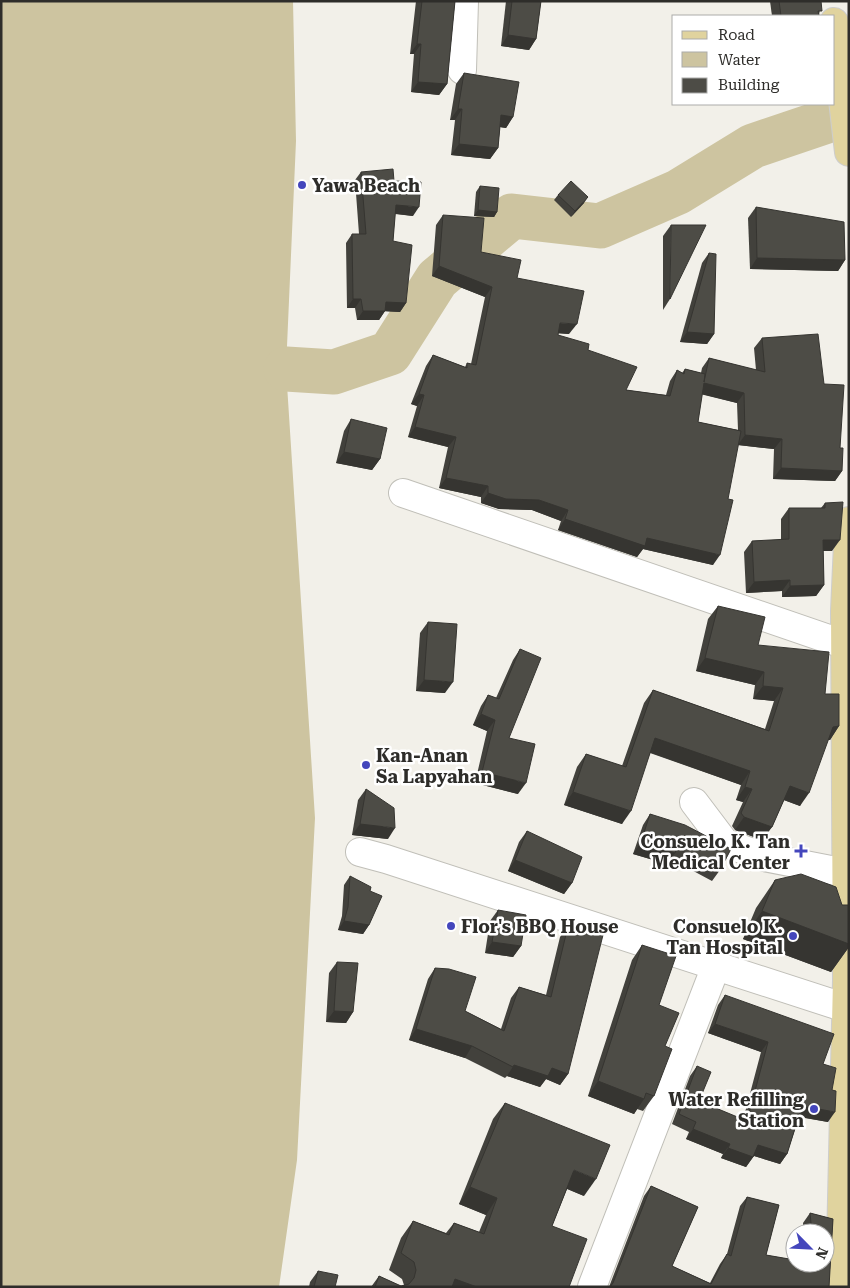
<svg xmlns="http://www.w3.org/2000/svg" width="850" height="1288" font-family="'Roboto Serif',serif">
<rect width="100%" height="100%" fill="#f2f0e9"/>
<!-- water -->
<polygon fill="#cdc4a0" points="1,1 293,1 296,141 286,369 315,818 297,1160 279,1287 1,1287"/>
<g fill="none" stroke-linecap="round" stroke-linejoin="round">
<!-- river -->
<polyline stroke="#cdc4a0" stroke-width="45" points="286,369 334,372 390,353 437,279 512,216 600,226 678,192 753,146 830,120"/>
<defs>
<g id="minor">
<polyline points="462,70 464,1"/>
<polyline points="403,493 849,646"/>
<polyline points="694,802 725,843 764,857 846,873"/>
<polyline points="360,852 386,859 849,1009"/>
<polyline points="592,1287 716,966"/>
</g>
<g id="major">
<polyline points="834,22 849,152"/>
<polyline points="840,1287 847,980 845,611 849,521"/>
</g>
</defs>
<!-- minor casing -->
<use href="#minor" stroke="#c0bfb8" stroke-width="30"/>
<!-- major casing -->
<use href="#major" stroke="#cdcdcc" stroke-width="30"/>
<!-- minor -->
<use href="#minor" stroke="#fff" stroke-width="28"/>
<!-- major -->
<use href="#major" stroke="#e0d39e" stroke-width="28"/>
</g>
<!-- wall -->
<g fill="#42413c" fill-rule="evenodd">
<polygon points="416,1 455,1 447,84 439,95 411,92 414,54 410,54"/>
<polygon points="506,1 541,1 536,39 529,50 501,46"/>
<polygon points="770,1 821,1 819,16 772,16"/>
<polygon points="464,73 513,117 506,128 500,127 498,148 490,159 451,155 455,120 450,120 456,84"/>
<polygon points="361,172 394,181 413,216 395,214 393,241 406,303 400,312 385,311 379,320 357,320 355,308 347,308 346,243 352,234 359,234 355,180"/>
<polygon points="480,186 497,212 494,217 474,216 476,192"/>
<polygon points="558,195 584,203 571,217 554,200"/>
<polygon points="756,207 845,260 838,271 750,269 748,218"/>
<path d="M 443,215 L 481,252 L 517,278 L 569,334 L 558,333 L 558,335 L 588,350 L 626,390 L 666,395 L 670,381 L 677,370 L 682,373 L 685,369 L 701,373 L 702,368 L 709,358 L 756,370 L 754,348 L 762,338 L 824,384 L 840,448 L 842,471 L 835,481 L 773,479 L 774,449 L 738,445 L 713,565 L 643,549 L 637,557 L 558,530 L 561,521 L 532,510 L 499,509 L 481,503 L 481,497 L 439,488 L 448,447 L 408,437 L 417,406 L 411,404 L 426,366 L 433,355 L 465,367 L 467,363 L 471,364 L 485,297 L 432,276 L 436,225 ZM 702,394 L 737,403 L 738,430 L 698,422 Z"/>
<polygon points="671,225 670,299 663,310 663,236"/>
<polygon points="709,253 714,334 707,344 680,342 702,263"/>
<polygon points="351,419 380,459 372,470 336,463 344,431"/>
<polygon points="825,503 832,551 823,551 824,585 816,596 782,597 782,591 746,593 744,552 752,541 781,540 781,519 789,508 821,508"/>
<polygon points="718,606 758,645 825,694 839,726 830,740 828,740 800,806 784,800 772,827 762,840 735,830 732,826 743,802 736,800 741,785 650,753 622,824 564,805 577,767 586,754 622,766 644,703 653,690 765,729 774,701 753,699 755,685 696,671 708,619"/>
<polygon points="428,622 445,693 416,691 420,633"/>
<polygon points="520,649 509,738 518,794 475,783 487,731 473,725 481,706 488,695 496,698 513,660"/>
<polygon points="366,789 388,839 352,835 358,800"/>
<polygon points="650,814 720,870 712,881 671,859 667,864 633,854 643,825"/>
<polygon points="527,831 572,883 564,894 508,871 519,842"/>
<polygon points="350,876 370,891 369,925 363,934 338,930 342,916 344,885"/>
<polygon points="775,880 842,905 849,905 849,947 831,972 743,939 756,908"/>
<polygon points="498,910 521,946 513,957 485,953 490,921"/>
<polygon points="568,926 568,1074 560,1085 546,1079 540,1087 507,1076 505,1078 465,1058 409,1040 428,979 435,968 465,1011 501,1029 511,998 519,987 546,995 560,937"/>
<polygon points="642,945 659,1005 665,1046 654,1096 643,1111 637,1109 634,1114 588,1096 632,960"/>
<polygon points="337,962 353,1012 346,1023 326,1022 329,973"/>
<polygon points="725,995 823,1064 832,1090 828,1122 799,1117 787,1154 780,1164 754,1156 746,1167 721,1158 723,1154 686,1139 689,1132 672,1124 690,1076 697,1066 699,1101 743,1120 761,1052 708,1033 718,1005"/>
<polygon points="505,1103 584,1196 567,1189 552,1226 569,1287 371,1287 379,1276 401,1286 404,1285 402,1279 389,1270 401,1238 413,1221 446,1233 454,1223 479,1232 486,1215 459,1204 493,1119"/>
<polygon points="651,1186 698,1207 672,1266 710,1283 720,1264 727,1254 740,1206 747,1197 779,1205 766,1255 795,1260 795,1263 825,1263 825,1233 804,1233 803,1223 810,1213 833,1219 829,1287 609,1287 644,1196"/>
<polygon points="318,1271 335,1287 309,1287 310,1282"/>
</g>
<!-- shaded-wall -->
<g fill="#363531">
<polygon points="508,35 536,39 529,50 501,46"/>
<polygon points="417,44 421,44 414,54 410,54"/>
<polygon points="418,82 447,84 439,95 411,92"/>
<polygon points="458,109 462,109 455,120 450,120"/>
<polygon points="501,115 513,117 506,128 493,126"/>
<polygon points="459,144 498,148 490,159 451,155"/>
<polygon points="588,197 584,203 571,217 575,211"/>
<polygon points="396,205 419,207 413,216 390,213"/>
<polygon points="478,210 497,212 494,217 474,216"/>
<polygon points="757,258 845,260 838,271 750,269"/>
<polygon points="439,266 492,287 485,297 432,276"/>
<polygon points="353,299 361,299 355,308 347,308"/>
<polygon points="386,302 406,303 400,312 379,311"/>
<polygon points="363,311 385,311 379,320 357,320"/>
<polygon points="560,323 577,324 569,334 553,333"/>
<polygon points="687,332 714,334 707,344 680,342"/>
<polygon points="704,383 744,393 737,403 696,393"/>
<polygon points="419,394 424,395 417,406 411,404"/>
<polygon points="415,427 456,437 448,447 408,437"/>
<polygon points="745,435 782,439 774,449 738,445"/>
<polygon points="344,452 380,459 372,470 336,463"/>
<polygon points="781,468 842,471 835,481 773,479"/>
<polygon points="446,478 488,486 481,497 439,488"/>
<polygon points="488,493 539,500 568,510 561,521 532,510 499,509 481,503"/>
<polygon points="565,519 647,538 720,555 713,565 643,549 637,557 558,530"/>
<polygon points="823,540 840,540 832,551 815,551"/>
<polygon points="790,580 782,591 746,593 754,582"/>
<polygon points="824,585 816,596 782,597 790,586"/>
<polygon points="705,658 764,672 755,685 696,671"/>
<polygon points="424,680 453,682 445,693 416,691"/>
<polygon points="763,686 783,688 774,701 753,699"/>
<polygon points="481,714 495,720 487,731 473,725"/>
<polygon points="839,726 830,740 824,740 833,727"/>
<polygon points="655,738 750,771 741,785 646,751"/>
<polygon points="482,772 526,783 518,794 475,783"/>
<polygon points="790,786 809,793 800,806 781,799"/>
<polygon points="745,787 752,789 743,802 736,800"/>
<polygon points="573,792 631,811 622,824 564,805"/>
<polygon points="744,817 772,827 762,840 735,830"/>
<polygon points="360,824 395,828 388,839 352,835"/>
<polygon points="641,842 675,853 667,864 633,854"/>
<polygon points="515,860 572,883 564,894 508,871"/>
<polygon points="762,911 849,944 849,947 831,972 743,939"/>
<polygon points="344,921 369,925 363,934 338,930"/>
<polygon points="492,942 521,946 513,957 485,953"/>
<polygon points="334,1011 353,1012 346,1023 326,1022"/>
<polygon points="715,1024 768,1042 761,1052 708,1033"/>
<polygon points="416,1029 472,1046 465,1058 409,1040"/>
<polygon points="514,1065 552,1068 568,1074 560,1085 546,1079 540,1087 507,1076"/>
<polygon points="598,1081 644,1099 634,1114 588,1096"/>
<polygon points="802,1106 835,1112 828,1122 795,1116"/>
<polygon points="693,1129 730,1144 723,1154 686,1139"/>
<polygon points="758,1145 787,1154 780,1164 751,1155"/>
<polygon points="728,1148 753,1157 746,1167 721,1158"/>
<polygon points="574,1170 596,1179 584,1196 563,1187"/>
<polygon points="470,1187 497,1198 486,1215 459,1204"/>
<polygon points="455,1279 477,1287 449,1287"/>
</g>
<!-- building -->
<g fill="#4d4c46" stroke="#363531">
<polygon points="422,1 455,1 447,84 418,82 421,44 417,44"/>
<polygon points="512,1 541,1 536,39 508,35"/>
<polygon points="779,1 821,1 822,11 818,11 819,16 781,16"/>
<polygon points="464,73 519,82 513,117 501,115 498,148 459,144 462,109 458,109"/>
<polygon points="393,169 394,181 421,182 419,207 396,205 393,241 412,245 406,303 386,302 385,311 363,311 361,299 353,299 352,234 366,234 361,172"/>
<polygon points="571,181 588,197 575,211 558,195"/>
<polygon points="480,186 499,188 497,212 478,210"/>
<polygon points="756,207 844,222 845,260 757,258"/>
<polygon points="443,215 484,218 481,252 521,260 517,278 584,291 577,324 560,323 558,335 589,344 588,350 637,367 626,390 670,396 677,370 684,374 685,369 705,374 704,382 709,358 765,372 762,338 818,334 824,384 844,385 840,448 843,448 842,471 781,468 782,439 745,435 744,393 704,383 698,422 741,431 728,499 733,500 720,555 647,538 645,546 565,519 568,510 539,500 506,499 488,493 488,486 446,478 456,437 415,427 424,395 419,394 433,355 467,368 467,363 476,365 492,287 439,266"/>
<polygon points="671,225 706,225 670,299"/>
<polygon points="709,253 716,254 714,334 687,332"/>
<polygon points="351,419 387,428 380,459 344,452"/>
<polygon points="843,502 840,540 823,540 824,585 790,586 790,580 754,582 752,541 789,539 789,508 825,508 825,503"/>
<polygon points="718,606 765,617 758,645 829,652 825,694 839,694 839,726 833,727 809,793 790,786 772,827 744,817 741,813 752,789 745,787 750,771 655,738 631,811 573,792 586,754 626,767 653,690 769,731 783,688 763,686 764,672 705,658"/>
<polygon points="428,622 457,624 453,682 424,680"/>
<polygon points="520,649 541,658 509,738 535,744 526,783 482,772 495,720 481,714 488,695 499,699"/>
<polygon points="366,789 394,808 395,828 360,824"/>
<polygon points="650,814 685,825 731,849 720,870 677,848 675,853 641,842"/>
<polygon points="527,831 582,857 572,883 515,860"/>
<polygon points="801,874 836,887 842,905 849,905 849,944 762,911 775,880"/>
<polygon points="350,876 371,887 370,891 382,896 369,925 344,921 348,907"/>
<polygon points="498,910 526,915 521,946 492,942"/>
<polygon points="568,926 603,935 568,1074 552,1068 548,1076 514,1065 513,1067 472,1046 416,1029 435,968 449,969 476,977 465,1011 504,1031 519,987 551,997"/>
<polygon points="642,945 676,956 659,1005 679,1013 665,1046 672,1049 654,1096 646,1093 644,1099 598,1081"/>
<polygon points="337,962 358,963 353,1012 334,1011"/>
<polygon points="725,995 834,1034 823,1064 836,1068 832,1090 836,1091 835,1112 802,1106 787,1154 758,1145 753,1157 728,1148 730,1144 693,1129 696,1122 679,1114 697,1066 711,1072 699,1101 747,1121 768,1042 715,1024"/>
<polygon points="505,1103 610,1145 596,1179 574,1170 552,1226 587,1239 569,1287 477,1287 455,1279 452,1287 375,1287 379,1276 401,1286 409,1284 414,1278 416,1270 414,1262 401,1253 413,1221 449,1235 454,1223 484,1234 497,1198 470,1187"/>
<polygon points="651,1186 698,1207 672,1266 711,1284 727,1254 731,1256 747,1197 779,1205 766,1255 795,1260 795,1263 825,1263 825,1233 812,1233 810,1213 833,1219 829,1287 610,1287 613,1283"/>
<polygon points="318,1271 338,1275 335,1287 314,1287"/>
</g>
<!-- markers -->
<g fill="#4446bc" stroke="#fff" stroke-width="2">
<circle cx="302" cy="185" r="5"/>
<circle cx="366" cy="765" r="5"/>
<path d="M798.5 843.5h5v5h5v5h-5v5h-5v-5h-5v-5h5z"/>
<circle cx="451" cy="926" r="5"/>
<circle cx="793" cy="936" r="5"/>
<circle cx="814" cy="1109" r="5"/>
</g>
<g text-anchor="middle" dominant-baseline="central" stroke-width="5" stroke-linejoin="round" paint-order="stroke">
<!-- poi labels -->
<g font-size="18" font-weight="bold" fill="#2e2d2a" stroke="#fff" text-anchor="start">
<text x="312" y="185">Yawa Beach</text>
<text x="376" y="755">Kan-Anan<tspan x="376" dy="21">Sa Lapyahan</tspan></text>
<text x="790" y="841" text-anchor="end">Consuelo K. Tan<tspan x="790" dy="21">Medical Center</tspan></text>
<text x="461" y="926">Flor's BBQ House</text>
<text x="783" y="926" text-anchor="end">Consuelo K.<tspan x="783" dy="21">Tan Hospital</tspan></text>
<text x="804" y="1099" text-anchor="end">Water Refilling<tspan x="804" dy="21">Station</tspan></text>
</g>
</g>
<!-- border -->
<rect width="850" height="1288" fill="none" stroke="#2e2d2a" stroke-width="5"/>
<!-- legend -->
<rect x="672" y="15" width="162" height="90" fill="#ffffff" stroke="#ababaa"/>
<rect x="682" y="31" width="25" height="8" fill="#e0d39e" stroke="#ababaa"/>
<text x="718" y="40" font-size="15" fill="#2e2d2a">Road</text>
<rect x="682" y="52" width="25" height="15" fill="#cdc4a0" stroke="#ababaa"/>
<text x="718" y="65" font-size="15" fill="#2e2d2a">Water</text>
<rect x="682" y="78" width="25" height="15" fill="#4d4c46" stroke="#ababaa"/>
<text x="718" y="90" font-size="15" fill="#2e2d2a">Building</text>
<!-- north arrow -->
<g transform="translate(810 1248) rotate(114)"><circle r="24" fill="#ffffff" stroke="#ababaa"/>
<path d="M0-4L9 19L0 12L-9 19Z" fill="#4446bc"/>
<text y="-8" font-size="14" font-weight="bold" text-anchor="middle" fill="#2e2d2a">N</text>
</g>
</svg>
